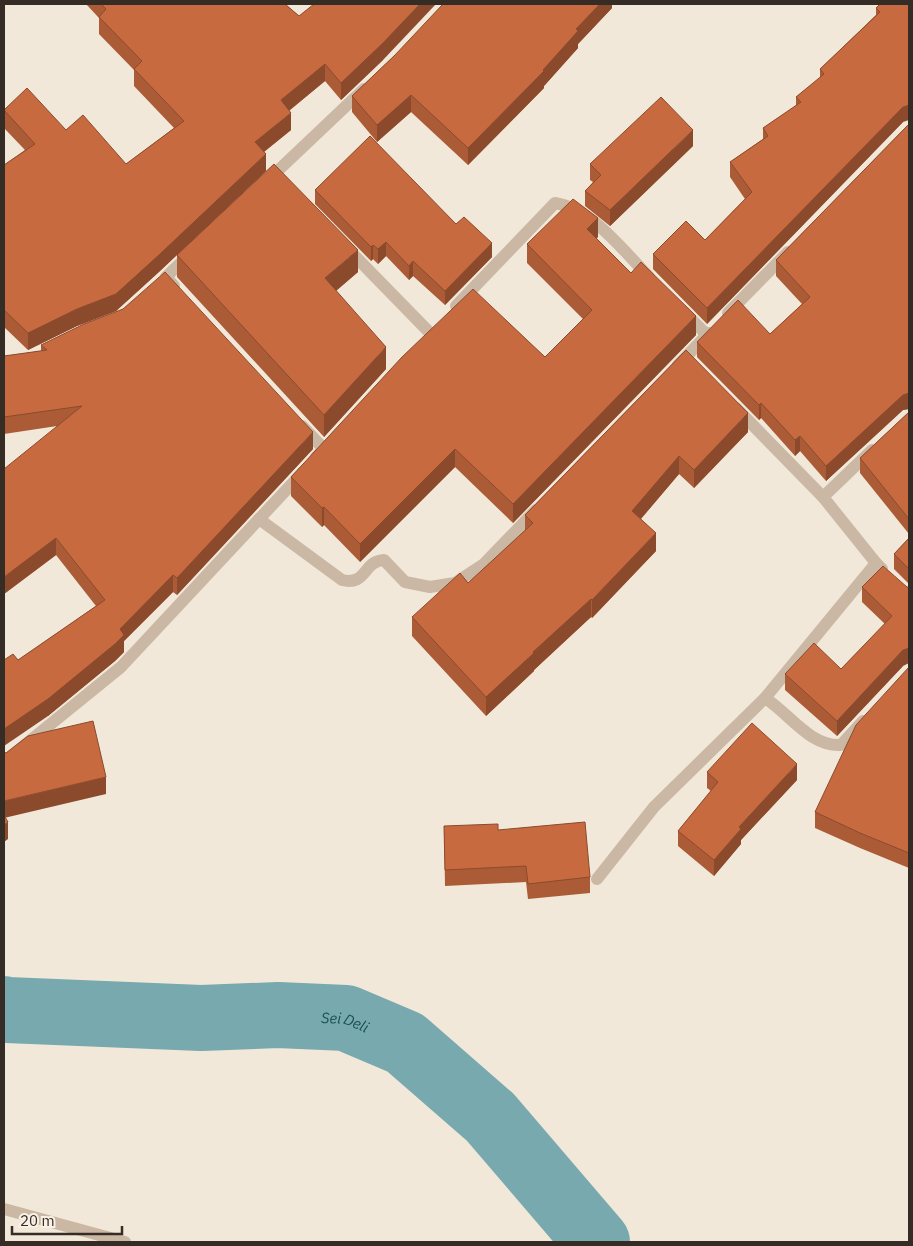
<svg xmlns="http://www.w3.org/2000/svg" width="913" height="1246" font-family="'IBM Plex Sans',sans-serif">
<rect width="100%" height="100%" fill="#f2e8d9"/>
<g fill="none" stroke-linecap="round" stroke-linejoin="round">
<!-- river -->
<path stroke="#77a9af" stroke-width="66" id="s1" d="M 4,1009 L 7,1010 L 201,1018 L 278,1015 L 346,1018 L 405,1043 L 490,1117 L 597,1242"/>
<!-- minor -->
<g stroke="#cab8a5" stroke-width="12">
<polyline points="268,180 364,89"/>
<polyline points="348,249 430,333"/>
<polyline points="174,286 166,277 190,254"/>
<path d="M 456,306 L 555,203 C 592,209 623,250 649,277"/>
<polyline points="684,312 707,335"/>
<polyline points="728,313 788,252"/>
<polyline points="678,365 709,333"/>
<polyline points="736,408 823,497 876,563"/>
<polyline points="302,426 324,449 316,457"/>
<polyline points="823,497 872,450"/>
<path d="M 259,519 L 342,580 C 367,586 363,561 384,560 L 405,582 L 430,587 L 455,583 L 484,564 L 536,510"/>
<polyline points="765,698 876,563 882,569"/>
<polyline points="4,762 121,667 303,472"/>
<path d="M 597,879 L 654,807 L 765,698 C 789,713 810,747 841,745 L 863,721"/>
<polyline points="4,1209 125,1242"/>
</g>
</g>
<!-- wall -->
<g fill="#ac5b37">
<polygon points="86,4 285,4 299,16 383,60 341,100 325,81 289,111 291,130 264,152 266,171 160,271 116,311 77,326 28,350 4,327 4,165 25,150 4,128 4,110 66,130 126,164 174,128 134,86 134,70 99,34 99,18"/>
<polygon points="612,4 612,8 578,44 578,48 544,86 544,88 468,165 411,112 377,142 352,112 352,96 395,55"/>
<polygon points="880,4 903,122 707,324 653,269 653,254 705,240 745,199 730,177 730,162 763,139 763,128 796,106 796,97 820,78 820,69 876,15 876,8"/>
<polygon points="909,124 909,409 903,410 826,481 800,451 795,456 761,418 759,420 697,357 697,342 770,334 802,304 776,276 776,260"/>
<polygon points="693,146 610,226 585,206 585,191 593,182 590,180 590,164"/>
<polygon points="315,190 456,224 492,257 445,305 413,276 409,280 386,256 378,264 373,259 371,261 315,204"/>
<polygon points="598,237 596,238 631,273 696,335 513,523 455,467 360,562 324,525 322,527 291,496 291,477 545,357 583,319 527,263 527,244"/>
<polygon points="177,255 358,272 336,291 386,369 324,437 177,277"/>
<polygon points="41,345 313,449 177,595 173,592 124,641 124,652 115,661 48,716 18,660 96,606 56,555 4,594 57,426 4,434 4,356 41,351"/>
<polygon points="686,350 748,432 694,488 679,474 641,519 656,551 592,618 591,617 534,670 534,671 486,716 412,636 412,617 468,583 525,531 525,515"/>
<polygon points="909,412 909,534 860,473 860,458"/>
<polygon points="909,538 909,584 894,569 894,554"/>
<polygon points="862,587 907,587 903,666 837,736 785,690 785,674 841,669 885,624 862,602"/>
<polygon points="909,667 909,868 860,848 815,828 815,812"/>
<polygon points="707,772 797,780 741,840 741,844 714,876 678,846 678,831 711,791 707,788"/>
<polygon points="444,826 498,830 590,877 590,893 528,899 526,882 445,886"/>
</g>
<!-- shaded-wall -->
<g fill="#8c4a2d">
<polygon points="420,4 436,4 383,60 341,100 341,83"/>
<polygon points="600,4 612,4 612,8 578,44 578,48 544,86 544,88 468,165 468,148 543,70 576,29"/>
<polygon points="325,64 325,81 281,117 281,100"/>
<polygon points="411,95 411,112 377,142 377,125"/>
<polygon points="909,105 909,120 903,122 707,324 707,308 903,107"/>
<polygon points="291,113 291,130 255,159 255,142"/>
<polygon points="693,130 693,146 610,226 610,210"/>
<polygon points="266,154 266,171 160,271 116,311 77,326 28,350 28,333 77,309"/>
<polygon points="598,218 598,237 587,248 587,229"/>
<polygon points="386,242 386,256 378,264 378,249"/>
<polygon points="492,243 492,257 445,305 445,291"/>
<polygon points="373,245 373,259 371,261 371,247"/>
<polygon points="358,250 358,272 325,300 325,278"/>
<polygon points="413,261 413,276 409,280 409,266"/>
<polygon points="696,316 696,335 513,523 513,504"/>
<polygon points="386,347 386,369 324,437 324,415"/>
<polygon points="909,393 909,409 903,410 826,481 826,466 903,395"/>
<polygon points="761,403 761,418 759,420 759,405"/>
<polygon points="748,413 748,432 694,488 694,470"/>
<polygon points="313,432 313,449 177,595 177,578"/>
<polygon points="800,436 800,451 795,456 795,440"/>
<polygon points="455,449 455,467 360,562 360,544"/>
<polygon points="679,456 679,474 632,529 632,511"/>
<polygon points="324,507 324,525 322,527 322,508"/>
<polygon points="656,533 656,551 592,618 592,600"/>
<polygon points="56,538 56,555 4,594 4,577"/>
<polygon points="173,575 173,592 124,641 124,652 115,661 48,716 4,746 4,729 120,629"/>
<polygon points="591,599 591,617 534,670 534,671 486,716 486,697 533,652"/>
<polygon points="909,648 909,663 903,666 837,736 837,721 903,650"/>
<polygon points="797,764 797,780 741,840 741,844 714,876 714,860 739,827"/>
<polygon points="106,777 106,794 4,818 4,801"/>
<polygon points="8,822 8,839 4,842 4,825"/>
</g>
<!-- building -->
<g fill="#c86a40" stroke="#8c4a2d">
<polygon points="101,4 285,4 299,16 314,4 420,4 383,43 341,83 325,64 281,100 291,113 255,142 266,154 160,254 116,294 77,309 28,333 4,310 4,165 35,144 4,110 27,88 66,130 83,115 126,164 184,121 134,69 142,61 99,17 106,9"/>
<polygon points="443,4 600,4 576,29 578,31 543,70 544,71 468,148 411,95 377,125 352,96 395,55"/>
<polygon points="880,4 909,4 909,105 903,107 707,308 653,254 686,221 705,240 752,192 730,162 768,136 763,128 801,102 796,97 824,74 820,69 880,12 876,8"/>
<polygon points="661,97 693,130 610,210 585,191 601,175 590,164"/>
<polygon points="909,124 909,393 903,395 826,466 800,436 795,440 761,403 759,405 697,342 738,300 770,334 810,297 776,260"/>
<polygon points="370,136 456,224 464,217 492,243 445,291 413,261 409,266 386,242 378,249 373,245 371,247 315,190"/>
<polygon points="274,164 358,250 325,278 386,347 324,415 177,255"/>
<polygon points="573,199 598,218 587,229 631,273 641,262 696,316 513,504 455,449 360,544 324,507 322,508 291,477 402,357 473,289 545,357 592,310 527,244"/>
<polygon points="165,272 313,432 177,578 173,575 120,629 124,635 115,644 48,699 4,729 4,660 13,654 18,660 105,600 56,538 4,577 4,469 82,406 4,417 4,356 47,350 41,345 84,324 123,309"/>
<polygon points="686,350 748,413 694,470 679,456 632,511 656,533 592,600 591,599 533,652 534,653 486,697 412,617 460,573 468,583 533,523 525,515"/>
<polygon points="909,412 909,519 860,458"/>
<polygon points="909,538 909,569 894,554"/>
<polygon points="883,566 907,587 909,587 909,648 903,650 837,721 785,674 814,643 841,669 892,616 862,587"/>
<polygon points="909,667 909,853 860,833 815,812 856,725"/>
<polygon points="93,721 106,777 4,801 4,752 6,753 28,736"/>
<polygon points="752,723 797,764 739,827 741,829 714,860 678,831 718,782 707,772"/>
<polygon points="4,815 8,822 4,825"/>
<polygon points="585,822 590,877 528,884 526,866 445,870 444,826 498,824 498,830"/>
</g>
<g text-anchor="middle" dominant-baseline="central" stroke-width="4.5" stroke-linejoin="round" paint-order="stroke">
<!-- water labels -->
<g font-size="15" font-style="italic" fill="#1b5057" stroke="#f9f1e5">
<text stroke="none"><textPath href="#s1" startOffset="342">Sei Deli</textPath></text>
</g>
</g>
<!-- border -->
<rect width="913" height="1246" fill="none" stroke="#352c26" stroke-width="10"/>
<!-- scale -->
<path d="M12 1226v8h110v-8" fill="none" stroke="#352c26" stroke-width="2.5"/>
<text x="20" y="1226" font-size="15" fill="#352c26" stroke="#f9f1e5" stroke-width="4" paint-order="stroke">20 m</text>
</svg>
